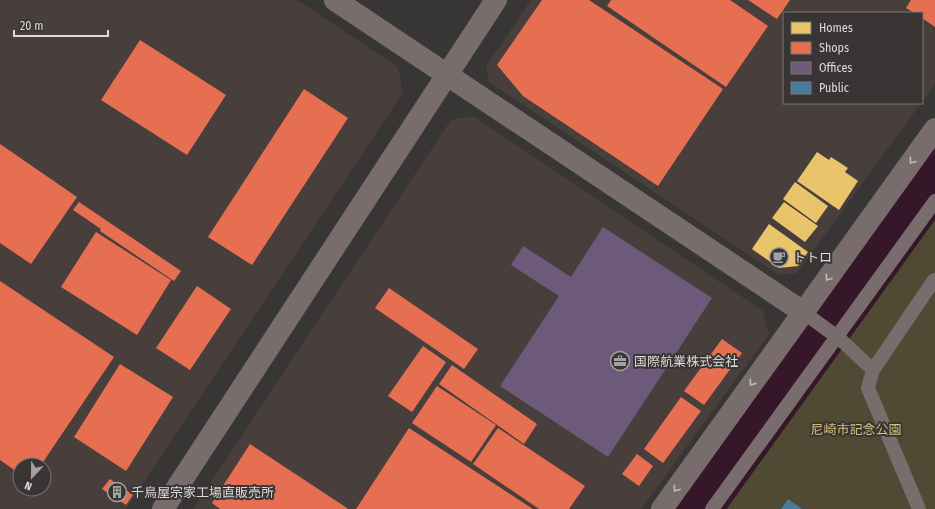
<svg xmlns="http://www.w3.org/2000/svg" width="935" height="509" font-family="'Fira Sans Condensed','Noto Sans JP',sans-serif">
<rect width="100%" height="100%" fill="#383635"/>
<!-- built -->
<g fill="#483f3c" fill-rule="evenodd">
<path d="M 0,0 L 297,0 L 398,67 L 403,93 L 126,509 L 0,509 ZM 20,465 L 44,465 L 44,489 L 20,489 Z"/>
<polygon points="531,0 935,0 935,84 922,102 922,13 784,13 784,103 921,103 797,273 779,275 489,82 486,67"/>
<polygon points="473,116 763,311 769,334 641,509 193,509 451,120"/>
</g>
<!-- green -->
<polygon fill="#504933" points="935,183 935,509 687,509 699,493 731,462 766,414 811,358 851,305 867,278"/>
<!-- homes -->
<g fill="#e9c46a">
<polygon points="817,152 829,160 831,157 848,168 845,172 858,181 839,210 797,181"/>
<polygon points="795,182 828,206 816,223 783,199"/>
<polygon points="784,202 818,226 805,242 772,218"/>
<polygon points="769,224 808,252 798,266 779,268 752,249"/>
</g>
<!-- shops -->
<g fill="#e76f51">
<polygon points="542,0 589,0 723,89 658,186 523,96 497,65"/>
<polygon points="611,0 730,0 768,26 726,87 607,6"/>
<polygon points="748,0 790,0 777,19"/>
<polygon points="911,0 935,0 935,27 922,18 922,13 914,13 906,8"/>
<polygon points="140,40 226,95 187,155 101,100"/>
<polygon points="304,89 348,118 252,265 208,237"/>
<polygon points="0,144 77,197 31,264 0,243"/>
<polygon points="79,202 181,271 174,281 100,231 101,229 73,210"/>
<polygon points="96,232 171,280 137,335 61,287"/>
<polygon points="0,281 114,357 41,465 20,465 20,474 0,460"/>
<polygon points="197,286 231,309 190,370 156,348"/>
<polygon points="389,288 478,349 464,369 375,308"/>
<polygon points="722,339 742,353 704,405 684,391"/>
<polygon points="423,346 446,362 412,412 388,396"/>
<polygon points="120,364 173,397 126,471 74,437"/>
<polygon points="452,365 537,424 524,444 439,384"/>
<polygon points="437,386 496,425 471,462 412,423"/>
<polygon points="681,397 701,411 663,463 644,449"/>
<polygon points="409,428 533,509 356,509"/>
<polygon points="498,428 585,486 569,509 539,509 473,464"/>
<polygon points="250,444 347,508 347,509 220,509 212,503"/>
<polygon points="637,454 653,466 639,486 622,474"/>
<polygon points="110,479 133,495 126,505 102,489"/>
</g>
<!-- offices -->
<polygon fill="#6d597a" points="603,227 712,298 608,457 500,386 559,296 511,265 523,246 571,277"/>
<!-- public -->
<polygon fill="#457b9d" points="788,499 802,509 781,509"/>
<g fill="none" stroke-linecap="round" stroke-linejoin="round">
<!-- river -->
<polyline stroke="#351729" stroke-width="56" points="692,509 935,172"/>
<!-- service -->
<g stroke="#786c6c" stroke-width="14">
<polyline points="803,312 840,339 873,370"/>
<polyline points="712,509 935,201"/>
<polyline points="919,509 868,388 873,370 934,280"/>
</g>
<!-- minor -->
<g stroke="#786c6c" stroke-width="22">
<polyline points="335,0 803,312"/>
<polyline points="662,509 935,129"/>
</g>
<!-- tertiary -->
<polyline stroke="#786c6c" stroke-width="22" points="163,509 496,0"/>
</g>
<!-- one-way arrows -->
<defs><path id="oneway-chevron" d="M-2-3.5L2.5 0L-2 3.5" fill="none" stroke-width="1.6" stroke-linecap="round" stroke-linejoin="round"/></defs>
<g stroke="#c2bebe">
<use href="#oneway-chevron" transform="translate(912 161) rotate(126)"/>
<use href="#oneway-chevron" transform="translate(828 278) rotate(126)"/>
<use href="#oneway-chevron" transform="translate(752 383) rotate(126)"/>
<use href="#oneway-chevron" transform="translate(676 489) rotate(126)"/>
</g>
<!-- icons -->
<defs>
<symbol id="cafe-ring" viewBox="-11 -11 22 22"><circle r="9.5" fill="#393534" stroke="#a2a0a0" stroke-width="1.5"/><path d="M-5.5-4.5H6V0H3Q3 3.5 0 3.5H-2.5Q-5.5 3.5-5.5 0ZM3-3.2v2h1.7v-2ZM-6 4.5H4V6H-6Z" fill="#a2a0a0"/></symbol>
<symbol id="office-ring" viewBox="-11 -11 22 22"><circle r="9.5" fill="#393534" stroke="#a2a0a0" stroke-width="1.5"/><path d="M-6-3h4V-5.5h4V-3h4V5H-6ZM-1-4.5V-3h2v-1.5ZM-6 0V1H6V0Z" fill="#a2a0a0"/></symbol>
<symbol id="building-ring" viewBox="-11 -11 22 22"><circle r="9.5" fill="#393534" stroke="#a2a0a0" stroke-width="1.5"/><path d="M-4-6H4V6H1V3H-1V6H-4ZM-2.5-4.3h1.7v1.8h-1.7ZM.8-4.3h1.7v1.8H.8ZM-2.5-1h1.7V.8h-1.7ZM.8-1h1.7V.8H.8Z" fill="#a2a0a0"/></symbol>
</defs>
<g fill-rule="evenodd">
<use href="#cafe-ring" x="768" y="246" width="22" height="22"/>
<use href="#office-ring" x="609" y="350" width="22" height="22"/>
<use href="#building-ring" x="106" y="481" width="22" height="22"/>
</g>
<g text-anchor="middle" dominant-baseline="central" stroke-width="4" stroke-linejoin="round" paint-order="stroke">
<!-- poi labels -->
<g font-size="13" fill="#dbd9d9" stroke="#393534" text-anchor="start">
<text x="793" y="257">トトロ</text>
<text x="634" y="361">国際航業株式会社</text>
<text x="131" y="492">千鳥屋宗家工場直販売所</text>
</g>
<!-- park labels -->
<g font-size="13" fill="#d3bd79" stroke="#393534">
<text x="856" y="429">尼崎市記念公園</text>
</g>
</g>
<!-- legend -->
<rect x="783" y="12" width="140" height="92" fill="#393534" stroke="#7a7776"/>
<rect x="791" y="22" width="20" height="12" fill="#e9c46a" stroke="#7a7776"/>
<text x="819" y="32" font-size="12" fill="#dbd9d9">Homes</text>
<rect x="791" y="42" width="20" height="12" fill="#e76f51" stroke="#7a7776"/>
<text x="819" y="52" font-size="12" fill="#dbd9d9">Shops</text>
<rect x="791" y="62" width="20" height="12" fill="#6d597a" stroke="#7a7776"/>
<text x="819" y="72" font-size="12" fill="#dbd9d9">Offices</text>
<rect x="791" y="82" width="20" height="12" fill="#457b9d" stroke="#7a7776"/>
<text x="819" y="92" font-size="12" fill="#dbd9d9">Public</text>
<!-- north arrow -->
<g transform="translate(32 477) rotate(202)"><circle r="19" fill="#393534" stroke="#7a7776"/>
<path d="M0-3L7 15L0 10L-7 15Z" fill="#a2a0a0"/>
<text y="-6" font-size="11" font-weight="bold" text-anchor="middle" fill="#dbd9d9">N</text>
</g>
<!-- scale -->
<path d="M14 30v6h94v-6" fill="none" stroke="#dbd9d9" stroke-width="2"/>
<text x="20" y="30" font-size="12" fill="#dbd9d9" stroke="#393534" stroke-width="3" paint-order="stroke">20 m</text>
</svg>
